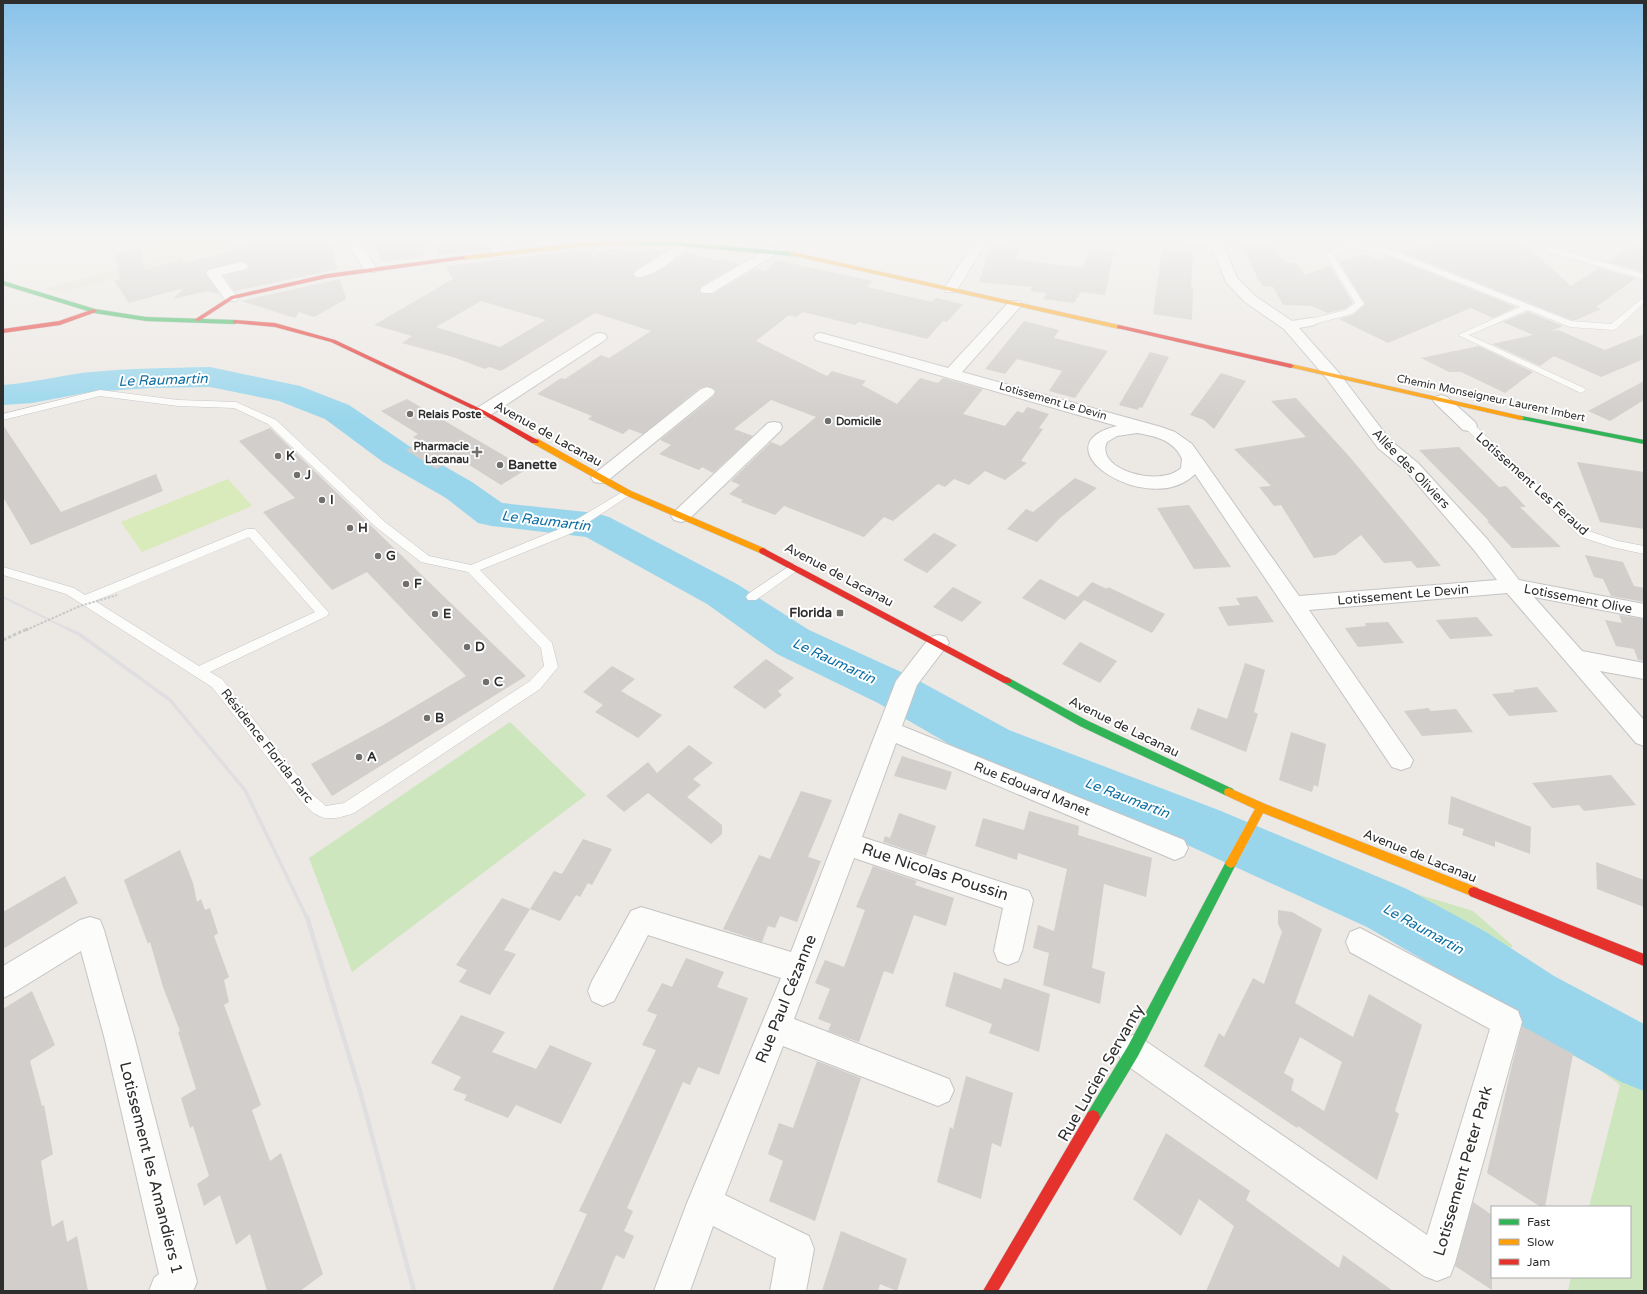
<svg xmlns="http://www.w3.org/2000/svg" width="1647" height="1294" font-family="'Varela Round',sans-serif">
<rect width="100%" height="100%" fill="#ece8e4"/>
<!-- education -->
<polygon fill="#e6e0d3" points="149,238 254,238 249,242 60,293 46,288 158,259"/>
<!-- green -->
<g fill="#cee6be">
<polygon points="510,722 586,795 352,972 309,858"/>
<polygon points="1311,862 1473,911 1513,946 1487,967 1644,1072 1644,1291 1568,1291 1571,1277 1630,1277 1630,1207 1589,1207 1620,1085 1501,997 1300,891"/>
</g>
<!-- pitch -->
<polygon fill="#d9eabb" points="228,479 252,506 142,552 121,522"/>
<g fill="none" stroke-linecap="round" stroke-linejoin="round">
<!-- river -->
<path fill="#99d6ec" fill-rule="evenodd" d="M 210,367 L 300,386 L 349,405 L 409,446 L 472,482 L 502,503 L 595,513 L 609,517 L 737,584 L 809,630 L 912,677 L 1009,730 L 1221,811 L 1407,889 L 1486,932 L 1554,976 L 1644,1024 L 1644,1091 L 1621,1082 L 1510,1020 L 1444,972 L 1367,927 L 1183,843 L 973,758 L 878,703 L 777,654 L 707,604 L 586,537 L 492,526 L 478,523 L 446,498 L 383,462 L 325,419 L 279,401 L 210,387 L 151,388 L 90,392 L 32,403 L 3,405 L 3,385 C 33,383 61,375 91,372 C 130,368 170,368 210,367 Z"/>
</g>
<!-- building -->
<g fill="#d1cecb" fill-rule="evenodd">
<polygon points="254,238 328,238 337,257 334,258 337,269 235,291 224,276 247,270 249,267 247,262 241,261 208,269 205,272 219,294 207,291 173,299 184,288 129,303 114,281 120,279 115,256 140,246 145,270 181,260 184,263 232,251 231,246 249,242"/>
<polygon points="372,238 424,238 423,257 382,262"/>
<polygon points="469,238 481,238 488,250 440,255 433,242"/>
<polygon points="497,238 523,238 528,245 504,248"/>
<polygon points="1438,238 1518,238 1571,286 1599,268 1636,278 1596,307 1601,309 1576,320 1571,320 1400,252"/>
<polygon points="1643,238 1644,272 1607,262"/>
<polygon points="1239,241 1271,242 1285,263 1297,263 1305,275 1330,266 1353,303 1345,309 1327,313 1312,306 1283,305 1273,287 1262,286"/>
<polygon points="991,245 1019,248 1016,259 1083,268 1090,248 1114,252 1105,295 1081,292 1074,303 1043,299 1047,293 1030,291 1032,287 979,282"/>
<path d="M 608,249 L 620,249 L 639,253 L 646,249 L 650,249 L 663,252 L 635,270 L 633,275 L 636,278 L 642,278 L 657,272 L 686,252 L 717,261 L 720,259 L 739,264 L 701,286 L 699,291 L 702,294 L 713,294 L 755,269 L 765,271 L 777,260 L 872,281 L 867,287 L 932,302 L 936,298 L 963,304 L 947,322 L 943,321 L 927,339 L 859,322 L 855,325 L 803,312 L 796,317 L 789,315 L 756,341 L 827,376 L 832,371 L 866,381 L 862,385 L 897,404 L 920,378 L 938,383 L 943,378 L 983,389 L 963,414 L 1005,426 L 1017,411 L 1023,413 L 1027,407 L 1049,414 L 1039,428 L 1043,429 L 1021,461 L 1027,463 L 1005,480 L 985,471 L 969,485 L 954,479 L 945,487 L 938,484 L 893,521 L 884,517 L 864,537 L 784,506 L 775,515 L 741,502 L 743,500 L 729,494 L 740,485 L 731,481 L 771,442 L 781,446 L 816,417 L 771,400 L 734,429 L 753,436 L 713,473 L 702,467 L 699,470 L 659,454 L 671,445 L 660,440 L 714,396 L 716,391 L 713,388 L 707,386 L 700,388 L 643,434 L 629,429 L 623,434 L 611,429 L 588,419 L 592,416 L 537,394 L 561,378 L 565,379 L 601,355 L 609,358 L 651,331 L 595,313 L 501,371 L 489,367 L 485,369 L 453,357 L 402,343 L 412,336 L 374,325 L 453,279 L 446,266 L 579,250 L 590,250 L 593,257 ZM 481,301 L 546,320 L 500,347 L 436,327 Z"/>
<polygon points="1162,249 1193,253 1191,289 1193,289 1192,320 1153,314"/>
<polygon points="1365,254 1379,260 1389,256 1516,307 1493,318 1471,308 1388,343 1339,319 1353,315 1365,304 1339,262"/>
<polygon points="340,279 346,299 314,317 299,312 295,318 241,301"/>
<polygon points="1528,312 1563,326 1549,332 1558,330 1605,350 1644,334 1644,359 1601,377 1554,356 1540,366 1492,344 1533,335 1503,322"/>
<polygon points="1024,321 1059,330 1054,338 1108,351 1075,398 1049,391 1062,371 1017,359 1005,374 985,369"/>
<polygon points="1479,346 1533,372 1505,393 1461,372 1449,372 1421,358"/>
<polygon points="1150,352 1169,357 1142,408 1139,407 1138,410 1119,405"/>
<polygon points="1221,373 1246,381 1214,429 1204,420 1190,415"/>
<polygon points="1644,381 1644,400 1610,421 1588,411"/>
<polygon points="1296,398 1348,455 1441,566 1417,568 1411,561 1384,563 1361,535 1335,555 1314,558 1281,505 1274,506 1259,487 1271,486 1234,449 1306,437 1271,401"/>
<polygon points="407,399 527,469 501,485 458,458 436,469 406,450 421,442 413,437 418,434 381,411"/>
<polygon points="3,425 61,512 156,474 163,491 31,545 3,497"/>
<polygon points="270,428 526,676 332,796 311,764 385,724 466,676 367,572 332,590 263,512 295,498 239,441"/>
<polygon points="1459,447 1499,487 1506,486 1526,507 1520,507 1561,547 1512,548 1487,521 1489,521 1419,450"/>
<polygon points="1577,462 1644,472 1644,529 1600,522"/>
<polygon points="1075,478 1097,488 1060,518 1037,542 1007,529 1026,509 1033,512"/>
<polygon points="1189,505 1231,567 1194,569 1157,508"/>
<polygon points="934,533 957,545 927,573 903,560"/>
<polygon points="1585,555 1623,562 1634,586 1644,588 1644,602 1611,596 1603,579 1594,577"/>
<polygon points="1040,579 1078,597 1092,582 1107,589 1108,587 1165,614 1152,633 1084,600 1065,620 1022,598"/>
<polygon points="953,587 982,602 962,622 933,607"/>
<polygon points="1257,596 1274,622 1228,626 1218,607 1240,605 1236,598"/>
<polygon points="1619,615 1644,619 1644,661 1638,660 1634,649 1616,646 1605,620 1622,623"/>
<polygon points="1477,617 1493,636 1450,639 1436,620"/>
<polygon points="1388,622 1404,643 1358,647 1345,628 1366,626 1365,623"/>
<polygon points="1080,642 1117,661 1100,683 1062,664"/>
<polygon points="766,659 794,678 778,691 782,695 765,709 733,687"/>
<polygon points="1245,663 1265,670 1254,712 1258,714 1246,752 1190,729 1198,708 1227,719"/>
<polygon points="612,666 635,679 621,691 662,715 638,738 595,712 603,705 583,692"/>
<polygon points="1537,687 1558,712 1509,716 1492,694 1515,692 1513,690"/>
<polygon points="1428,708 1431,711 1456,709 1473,732 1422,736 1404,711"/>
<polygon points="1291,732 1326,744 1318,787 1314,785 1312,792 1279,780"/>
<polygon points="689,745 713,763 693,779 701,785 687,797 722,825 722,834 711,844 648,793 624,812 606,796 648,762 657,773"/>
<polygon points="902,756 952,772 946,790 894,776"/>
<polygon points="1611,775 1636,805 1584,811 1579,805 1552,808 1532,783"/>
<polygon points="801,791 832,800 808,857 821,861 797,922 780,916 775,928 768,926 762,942 723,929 759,855 770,859"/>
<polygon points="1451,796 1531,827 1530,854 1495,841 1495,847 1462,835 1464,829 1448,824"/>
<polygon points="1029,811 1079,826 1078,835 1152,858 1146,897 1104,884 1092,968 1105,972 1100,1004 1043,985 1049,953 1033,948 1038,925 1054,931 1067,869 1018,853 1017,860 975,846 983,818 1024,830"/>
<polygon points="899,813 936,826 926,856 883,842 885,836 890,838"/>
<polygon points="583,839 612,849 592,885 588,883 580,897 576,895 560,921 530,909 554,871 562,874"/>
<polygon points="180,850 193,883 197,902 201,899 205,910 210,908 218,933 214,936 229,977 224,980 229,1002 224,1005 261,1105 252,1110 270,1161 281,1153 323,1274 300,1291 267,1291 250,1234 236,1245 220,1195 204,1206 197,1184 209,1176 193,1126 190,1128 181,1098 196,1089 178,1032 180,1031 163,987 150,942 148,944 124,880"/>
<polygon points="1596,862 1644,880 1644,907 1597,889"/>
<polygon points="873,866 917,881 915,885 954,898 946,926 914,915 893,974 884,971 859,1042 828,1031 831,1024 818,1019 830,989 815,983 825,960 844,967 865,910 856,907"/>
<polygon points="65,876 78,903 3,949 3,912"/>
<polygon points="502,898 530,909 504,950 516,954 490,995 459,982 467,970 456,965"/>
<path d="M 1278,910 L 1292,912 L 1322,929 L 1295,1003 L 1353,1037 L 1369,994 L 1422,1025 L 1395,1111 L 1399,1114 L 1377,1180 L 1298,1126 L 1297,1128 L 1204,1066 L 1219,1033 L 1224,1037 L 1253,978 L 1264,984 L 1282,932 L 1278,924 ZM 1300,1037 L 1342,1062 L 1324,1111 L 1291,1090 L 1294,1079 L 1284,1073 Z"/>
<polygon points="686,958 724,972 717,987 748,998 719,1075 698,1067 690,1085 683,1082 627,1208 633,1211 624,1231 634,1236 624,1259 616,1255 601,1291 552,1291 587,1214 579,1211 656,1050 642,1045 657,1015 647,1011 662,983 672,987"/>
<polygon points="954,972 1001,989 1004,978 1050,994 1039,1052 989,1033 992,1024 945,1006"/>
<polygon points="32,991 55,1045 30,1061 42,1106 44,1105 53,1154 41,1161 52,1227 63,1220 67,1242 77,1236 88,1291 3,1291 3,1009"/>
<polygon points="461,1015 505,1032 492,1052 536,1069 550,1045 592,1063 561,1124 516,1105 508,1118 464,1100 467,1095 453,1090 461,1077 431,1063"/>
<polygon points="1522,1026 1573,1054 1545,1207 1541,1207 1487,1173 1512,1065"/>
<polygon points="817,1061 861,1078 815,1221 769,1201 783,1161 768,1154 779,1123 793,1128"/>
<polygon points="966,1076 1013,1093 1001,1147 992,1143 981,1199 937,1182 950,1127 953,1129"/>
<polygon points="1166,1133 1250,1191 1246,1200 1339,1268 1343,1255 1393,1291 1206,1291 1234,1226 1199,1199 1181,1236 1133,1199"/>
<polygon points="1473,1202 1492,1215 1492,1290 1455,1266"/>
<polygon points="841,1231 907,1259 897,1291 880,1284 878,1291 822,1291"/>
</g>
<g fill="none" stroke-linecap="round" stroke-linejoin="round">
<defs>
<g id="lane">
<polygon points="1345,245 1381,246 1571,321 1611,324 1644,297 1644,303 1616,329 1613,330 1570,327 1528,310 1469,335 1584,388 1586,390 1581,393 1458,335 1520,307 1377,250 1346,249 1333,255 1364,304 1352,314 1310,325 1307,324 1307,320 1346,310 1355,303 1325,254"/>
<polygon points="1545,247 1551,247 1644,274 1644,279 1545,251"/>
<path d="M 100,390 L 178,400 L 236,402 L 276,420 L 385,522 L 429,556 L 471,565 L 564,527 L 624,491 L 632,491 L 633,493 L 572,533 L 480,570 L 552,643 L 558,667 L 540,689 L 354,813 C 330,821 320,822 302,802 L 212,687 L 66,594 L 3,575 L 3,567 L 74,588 L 85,595 L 247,529 L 255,529 L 329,613 L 327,616 L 210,672 L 222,679 L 312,794 L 326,806 L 344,803 L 530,681 L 544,666 L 541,648 L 468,572 L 421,562 L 377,528 L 268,424 L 234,408 L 178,406 L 100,396 L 3,420 L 3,414 ZM 249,537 L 315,612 L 199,666 L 95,601 Z"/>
<polygon points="1469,423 1473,424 1589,531 1618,541 1644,546 1644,554 1612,547 1581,537 1465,428 1464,426"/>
<polygon points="794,563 800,567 798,570 756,600 748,600 746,597 748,594"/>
</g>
<g id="street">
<polygon points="345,238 357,238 377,269 375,272 365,272"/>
<polygon points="482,238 495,238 507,254 505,257 495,257"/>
<polygon points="737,238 749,238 745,251 735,251 734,248"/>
<polygon points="973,238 985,238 986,242 956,292 946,292 944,289 974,242"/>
<path d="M 1166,238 L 1220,238 L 1237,278 L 1255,296 L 1292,321 L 1310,318 L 1315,319 L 1317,322 L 1315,325 L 1299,328 L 1339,373 L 1390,440 L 1418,463 L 1488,540 L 1519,580 L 1644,604 L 1644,618 L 1534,597 L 1582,651 L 1644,663 L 1644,679 L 1600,671 L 1644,720 L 1644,746 L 1636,743 L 1507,593 L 1309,610 L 1413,760 L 1410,767 L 1401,770 L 1392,767 L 1195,474 C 1150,520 1035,446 1117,426 L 816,340 L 814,337 L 816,334 L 821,333 L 948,368 L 1010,301 L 1020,301 L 1022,304 L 1020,307 L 962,372 L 1161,427 L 1175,432 L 1192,444 L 1299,596 L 1497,580 L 1474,550 L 1406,471 L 1378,448 L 1327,379 L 1284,329 L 1245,302 L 1226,282 L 1211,245 L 1172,242 ZM 1137,433 C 1155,436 1174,440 1182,459 L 1181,468 C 1161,488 1094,470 1107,442 L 1117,436 Z"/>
<path d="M 682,240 L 688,244 C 684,255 648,280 636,277 L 634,274 L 636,271 L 674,247 L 677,241 Z"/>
<polygon points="771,247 777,251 776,254 712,293 702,293 700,290 702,287"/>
<polygon points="241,262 246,263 248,266 246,269 221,275 238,298 236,301 226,301 206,273 208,270"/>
<polygon points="600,333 605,334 607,337 605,340 489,416 483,417 477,416 475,412 477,408 595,334"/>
<polygon points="707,387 713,389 715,392 713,395 606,482 600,483 594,482 591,478 594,474 701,389"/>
<polygon points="1441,395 1447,397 1475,422 1477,426 1475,430 1469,431 1463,430 1435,403 1433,400 1435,397"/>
<polygon points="774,422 780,423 782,427 780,431 688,520 681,522 674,520 671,516 674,512 768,423"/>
<polygon points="938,635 946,637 949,643 917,685 902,726 1184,840 1188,848 1184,856 1175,860 896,743 862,837 1029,891 1033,900 1022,951 1018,961 1008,965 998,961 994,951 1003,908 854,858 794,1019 949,1079 954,1090 949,1101 938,1106 783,1046 725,1195 809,1236 814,1249 806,1291 770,1291 776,1258 713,1226 690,1291 654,1291 687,1203 781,978 648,935 614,1001 603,1006 592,1001 588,991 592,981 631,911 641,907 791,952 896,681 930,637"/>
<polygon points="90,917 100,920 104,930 135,1040 197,1282 193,1291 149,1291 154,1278 159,1274 105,1040 81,951 13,993 3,998 3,966 80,920"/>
<polygon points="1360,928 1518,1011 1522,1022 1455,1263 1450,1276 1437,1281 1424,1276 1122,1062 1117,1051 1122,1040 1133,1035 1144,1040 1427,1235 1490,1029 1350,952 1346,942 1350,932"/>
</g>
<g id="fast">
<polygon points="629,242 682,242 792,252 795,254 792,256 682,246 631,245 628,243"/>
<polygon points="3,281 95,309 146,317 235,320 238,322 235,324 146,321 94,313 3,285"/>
<polygon points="1521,416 1644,440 1644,444 1519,419 1519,417"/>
<polygon points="1007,677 1086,720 1233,789 1234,792 1233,795 1229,796 1225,795 1080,726 1004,683 1002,681 1004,679"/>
<polygon points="1231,858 1235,860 1237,863 1235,866 1138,1056 1098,1122 1093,1124 1088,1122 1086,1117 1088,1112 1128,1046 1227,860"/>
</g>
<g id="slow">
<polygon points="631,241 634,243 633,244 579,247 463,260 460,258 463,256 579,243"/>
<polygon points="792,252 1119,325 1122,327 1119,329 790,255 790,253"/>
<polygon points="1291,364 1521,416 1524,418 1521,420 1289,367 1288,366"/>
<polygon points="532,439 538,439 631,491 766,549 767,551 766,553 760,553 625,495 532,443"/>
<polygon points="1229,788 1265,804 1478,888 1480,892 1478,896 1474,897 1263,813 1235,866 1231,868 1227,866 1225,863 1227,860 1255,809 1225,795 1224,792 1225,789"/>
</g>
<g id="jam">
<polygon points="463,256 466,258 465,259 327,278 233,299 199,321 194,320 231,296 327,274"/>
<polygon points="94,309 97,311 96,312 60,325 3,333 3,329 59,321"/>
<polygon points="235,320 275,323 335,340 485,411 539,441 538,443 532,443 481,413 331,342 275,327 233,323 233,321"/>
<polygon points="1119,325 1291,364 1294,366 1291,368 1117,328 1117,326"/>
<polygon points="763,548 1010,679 1012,681 1010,683 1004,683 760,553 759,551 760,549"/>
<polygon points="1474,887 1644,954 1644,966 1470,896 1468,892 1470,888"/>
<polygon points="1093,1110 1098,1112 1100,1117 1098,1122 998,1291 983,1291 1088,1112"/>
</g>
</defs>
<!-- lane casing -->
<use href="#lane" stroke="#c5c4c5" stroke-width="1"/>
<!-- street casing -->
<use href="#street" stroke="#c5c4c5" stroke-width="2"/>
<!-- fast casing -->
<use href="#fast" stroke="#c5c4c5" stroke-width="1"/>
<!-- slow casing -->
<use href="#slow" stroke="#c5c4c5" stroke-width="1"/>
<!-- jam casing -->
<use href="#jam" stroke="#c5c4c5" stroke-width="1"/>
<!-- path -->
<polyline stroke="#c9c9c8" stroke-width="3" stroke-dasharray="3.5 2" stroke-linecap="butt" points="3,640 25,630"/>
<!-- lane -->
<use href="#lane" fill="#fcfcfb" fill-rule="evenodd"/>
<!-- street -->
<use href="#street" fill="#fcfcfb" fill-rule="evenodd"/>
<!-- fast -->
<use href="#fast" fill="#30b455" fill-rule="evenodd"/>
<!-- slow -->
<use href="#slow" fill="#ff9f0a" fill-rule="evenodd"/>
<!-- jam -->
<use href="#jam" fill="#e5322d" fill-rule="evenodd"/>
<!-- rail-far2 -->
<polyline stroke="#dfdfe1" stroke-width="2.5" points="3,597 70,630"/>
<!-- rail-far1 -->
<polyline stroke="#dfdfe1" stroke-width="3.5" points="68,629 79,634 170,700 245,790 307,918"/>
<!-- rail -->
<polyline stroke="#dfdfe1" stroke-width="4.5" points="307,917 361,1095 414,1291"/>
<!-- path-bridge-far1 -->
<polyline stroke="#c9c9c8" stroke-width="2" stroke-dasharray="2.5 1.5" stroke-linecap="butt" points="26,630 80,606 117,595"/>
<!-- path-bridge -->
<polyline stroke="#c9c9c8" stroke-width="3" stroke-dasharray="3.5 2" stroke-linecap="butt" points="25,630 28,629"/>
</g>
<!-- sky -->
<linearGradient id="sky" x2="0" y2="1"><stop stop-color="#88c2ea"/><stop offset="0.57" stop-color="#f6f5f3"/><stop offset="1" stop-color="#f6f5f3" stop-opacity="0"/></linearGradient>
<rect width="1647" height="419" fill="url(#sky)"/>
<!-- markers -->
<g fill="#706f6e" stroke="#fff" stroke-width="1.5">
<circle cx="410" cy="414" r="4"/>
<circle cx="828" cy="421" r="4"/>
<path d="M475 446h4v4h4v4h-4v4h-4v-4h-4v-4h4z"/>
<circle cx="278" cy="456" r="4"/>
<circle cx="500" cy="465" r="4"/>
<circle cx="297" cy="475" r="4"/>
<circle cx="322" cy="500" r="4"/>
<circle cx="350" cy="528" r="4"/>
<circle cx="378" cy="556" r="4"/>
<circle cx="406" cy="584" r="4"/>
<rect x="836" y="609" width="8" height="8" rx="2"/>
<circle cx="435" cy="614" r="4"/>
<circle cx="467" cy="647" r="4"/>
<circle cx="486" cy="682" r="4"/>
<circle cx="427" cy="718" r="4"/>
<circle cx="359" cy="757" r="4"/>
</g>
<g text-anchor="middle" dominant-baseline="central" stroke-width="4" stroke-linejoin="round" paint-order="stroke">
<!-- far-street labels -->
<g font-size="11" fill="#2e2e2e" stroke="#fff">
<text transform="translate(1491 398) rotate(12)">Chemin Monseigneur Laurent Imbert</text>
<text transform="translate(1053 401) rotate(16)">Lotissement Le Devin</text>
</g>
<!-- far-poi labels -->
<g font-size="11" font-weight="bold" fill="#2e2e2e" stroke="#fff" text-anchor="start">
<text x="418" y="414">Relais Poste</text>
<text x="836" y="421">Domicile</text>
<text x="469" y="446" text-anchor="end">Pharmacie<tspan x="469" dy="13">Lacanau</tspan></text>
</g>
<!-- street labels -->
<g font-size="13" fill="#2e2e2e" stroke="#fff">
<text transform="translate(548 434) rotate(29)">Avenue de Lacanau</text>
<text transform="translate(1411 469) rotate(46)">Allée des Oliviers</text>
<text transform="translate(1532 484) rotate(42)">Lotissement Les Feraud</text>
<text transform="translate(839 575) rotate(28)">Avenue de Lacanau</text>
<text transform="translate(1403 595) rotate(-5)">Lotissement Le Devin</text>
<text transform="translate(1578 599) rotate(11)">Lotissement Olive</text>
<text transform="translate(1124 727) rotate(26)">Avenue de Lacanau</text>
<text transform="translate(267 746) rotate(52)">Résidence Florida Parc</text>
<text transform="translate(1032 789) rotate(22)">Rue Edouard Manet</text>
<text transform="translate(1420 856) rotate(22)">Avenue de Lacanau</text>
</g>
<!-- poi labels -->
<g font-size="13" font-weight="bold" fill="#2e2e2e" stroke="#fff" text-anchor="start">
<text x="286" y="456">K</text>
<text x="508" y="465">Banette</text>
<text x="305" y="475">J</text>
<text x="330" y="500">I</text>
<text x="358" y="528">H</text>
<text x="386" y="556">G</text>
<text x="414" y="584">F</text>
<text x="832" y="613" text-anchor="end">Florida</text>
<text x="443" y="614">E</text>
<text x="475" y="647">D</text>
<text x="494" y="682">C</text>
<text x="435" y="718">B</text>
<text x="367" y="757">A</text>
</g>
<!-- water labels -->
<g font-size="14" font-style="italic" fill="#0d6fa3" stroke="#fff">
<text transform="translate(163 380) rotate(-2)">Le Raumartin</text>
<text transform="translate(546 521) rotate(7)">Le Raumartin</text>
<text transform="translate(834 661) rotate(25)">Le Raumartin</text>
<text transform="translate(1127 798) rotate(21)">Le Raumartin</text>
<text transform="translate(1423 929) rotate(29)">Le Raumartin</text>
</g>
<!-- near-street labels -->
<g font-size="16" fill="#2e2e2e" stroke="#fff">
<text transform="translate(935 872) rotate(18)">Rue Nicolas Poussin</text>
<text transform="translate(786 999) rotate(-68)">Rue Paul Cézanne</text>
<text transform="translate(1101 1073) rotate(-60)">Rue Lucien Servanty</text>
<text transform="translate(151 1168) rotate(76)">Lotissement les Amandiers 1</text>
<text transform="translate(1463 1171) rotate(-74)">Lotissement Peter Park</text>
</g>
</g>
<!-- border -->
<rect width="1647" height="1294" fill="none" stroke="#2e2e2e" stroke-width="8"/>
<!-- legend -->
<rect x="1491" y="1206" width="140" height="72" fill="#ffffff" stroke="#ababab"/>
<rect x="1499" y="1219" width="20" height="6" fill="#30b455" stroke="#ababab"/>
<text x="1527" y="1226" font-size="12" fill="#2e2e2e">Fast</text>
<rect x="1499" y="1239" width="20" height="6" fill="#ff9f0a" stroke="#ababab"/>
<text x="1527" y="1246" font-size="12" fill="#2e2e2e">Slow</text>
<rect x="1499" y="1259" width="20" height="6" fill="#e5322d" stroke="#ababab"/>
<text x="1527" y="1266" font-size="12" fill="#2e2e2e">Jam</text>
</svg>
